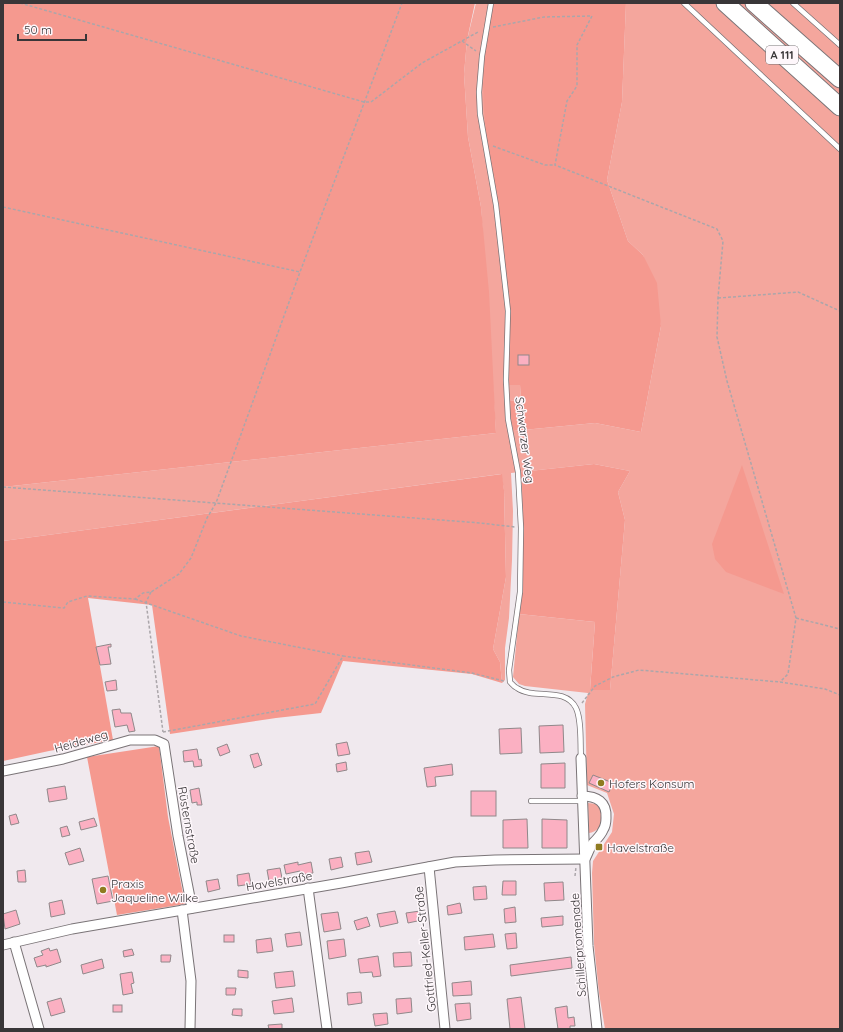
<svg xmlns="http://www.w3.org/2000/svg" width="843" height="1032" font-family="Quicksand,sans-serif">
<rect width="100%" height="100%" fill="#f0e9ee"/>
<!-- green -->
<g fill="#f4a69d">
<polygon points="476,3 494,3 493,9 498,204 507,292 509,385 520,385 521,400 510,401 513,431 595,423 641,432 661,326 643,255 628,241 607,180 622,102 626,3 840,3 840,1029 605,1029 599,993 594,944 592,873 593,861 612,832 614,814 607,793 587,785 585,704 588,693 525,686 519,684 513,677 519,614 595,622 590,689 610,690 625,520 618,492 630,471 594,464 511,473 513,511 512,560 509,618 505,648 505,680 502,683 500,662 493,649 506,577 504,490 501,474 3,541 3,487 496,433 481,207 468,137 464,74 467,40"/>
<path d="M 588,803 L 597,804 C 605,813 604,831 589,833 Z"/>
</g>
<!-- forest -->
<g fill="#f5998f">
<polygon points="3,3 475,3 467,40 464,74 468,137 481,207 489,292 496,433 3,487"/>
<path d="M 494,3 L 626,3 L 622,102 L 607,180 L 628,241 L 643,255 L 657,283 L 661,326 L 641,432 L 595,423 L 513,431 L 511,420 L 510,401 L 521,400 L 520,385 L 509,385 C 508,325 506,264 498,204 C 495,180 489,156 486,132 C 481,90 482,44 494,3 Z"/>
<polygon points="594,464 630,471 618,492 625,520 610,690 590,690 595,622 519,614 523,575 522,485 520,472"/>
<polygon points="742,465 784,594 726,572 715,559 712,544"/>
<polygon points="502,474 504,490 506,577 493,649 500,662 502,683 472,674 343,661 321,713 276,718 170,734 152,605 88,598 113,740 49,751 3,761 3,541"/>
<polygon points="159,746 168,817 185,904 117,915 87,757"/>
</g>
<!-- building -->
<g fill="#fbb0c2" stroke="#90888a">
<rect x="518" y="355" width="11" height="10"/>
<polygon points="111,644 111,647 108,647 111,664 100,665 96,647"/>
<polygon points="116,680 117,690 107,691 105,682"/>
<polygon points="120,709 121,713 131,713 135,731 129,732 127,725 115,727 112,710"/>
<polygon points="563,725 564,752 540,753 539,726"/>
<polygon points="521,728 522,753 500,754 499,729"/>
<polygon points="347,742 350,754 338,756 336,744"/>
<polygon points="227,744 230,752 220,756 217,748"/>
<polygon points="197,749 199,760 201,759 202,766 194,767 193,761 184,762 183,751"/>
<polygon points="258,753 262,765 254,768 250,755"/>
<polygon points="346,762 347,770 337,772 336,764"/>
<polygon points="565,763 565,788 541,788 541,764"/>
<polygon points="452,764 453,775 435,777 436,786 427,787 424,768"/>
<polygon points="593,775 613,783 609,792 589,783"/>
<polygon points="65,786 67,799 49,802 47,789"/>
<polygon points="199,788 202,805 197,805 197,802 192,803 190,790"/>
<rect x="471" y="791" width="25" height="25"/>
<polygon points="16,814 19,823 11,825 9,816"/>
<polygon points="94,818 97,826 81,830 79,822"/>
<polygon points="527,819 528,848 503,848 503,820"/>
<polygon points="542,819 567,820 567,848 542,848"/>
<polygon points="67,826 70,835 62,837 60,828"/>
<polygon points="80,848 84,861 69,865 65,853"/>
<polygon points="369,851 372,862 357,865 355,853"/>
<polygon points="341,857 343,867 331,870 329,859"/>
<polygon points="298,862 298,865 311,862 313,873 300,875 300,871 286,874 284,865"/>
<polygon points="280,868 282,878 269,881 267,870"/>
<polygon points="25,870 26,882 18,882 17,871"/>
<polygon points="249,873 251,884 238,886 237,875"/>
<polygon points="108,876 113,901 97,904 92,879"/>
<polygon points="218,879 220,889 208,892 206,881"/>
<polygon points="503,881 516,881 516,895 502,895"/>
<polygon points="563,882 564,900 545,901 544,883"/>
<polygon points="486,886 487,899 474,900 473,887"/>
<polygon points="62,900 65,914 51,917 49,903"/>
<polygon points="460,903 462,913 448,915 447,906"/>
<polygon points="515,907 516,922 505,923 504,909"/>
<polygon points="16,910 20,924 5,929 3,914"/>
<polygon points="395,911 398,923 380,927 377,914"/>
<polygon points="420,911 422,920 408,923 406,913"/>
<polygon points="338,912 341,929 324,932 321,914"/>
<polygon points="563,916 563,925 542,927 541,918"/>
<polygon points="367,917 370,926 357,930 354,921"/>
<polygon points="300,932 302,945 287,947 285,934"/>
<polygon points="516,933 517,948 507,949 505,934"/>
<polygon points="493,934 495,947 465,950 464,937"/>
<rect x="224" y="935" width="10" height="7"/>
<polygon points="271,938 273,951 257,953 256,940"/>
<polygon points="344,939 346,956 329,959 327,941"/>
<polygon points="49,948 50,951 57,949 61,962 46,967 46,965 37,967 34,958 43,955 41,951"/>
<polygon points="132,949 134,955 124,957 123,951"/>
<polygon points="411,952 412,966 394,967 393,953"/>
<polygon points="161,955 171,955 170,962 161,962"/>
<polygon points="378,956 381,976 373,977 372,972 360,973 358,959"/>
<polygon points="571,957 572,968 511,976 510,965"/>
<polygon points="102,959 104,968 83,974 81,965"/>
<polygon points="238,970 248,971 248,978 238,977"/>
<polygon points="293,971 295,986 276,988 274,973"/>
<polygon points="132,972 134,983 131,984 133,993 123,995 120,974"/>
<polygon points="471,981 472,995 453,996 452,983"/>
<polygon points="226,988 236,988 235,995 226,995"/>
<polygon points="361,992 362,1003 348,1005 347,993"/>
<polygon points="521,997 525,1029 510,1029 507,999"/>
<polygon points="61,998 65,1012 51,1016 47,1002"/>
<polygon points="292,998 294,1012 274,1014 272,1001"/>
<polygon points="411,998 412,1012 397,1014 396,999"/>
<polygon points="470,1003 471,1019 457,1021 455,1004"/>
<rect x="113" y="1005" width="9" height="7"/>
<polygon points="567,1006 568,1018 574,1017 575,1026 570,1026 570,1029 558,1029 555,1008"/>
<polygon points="233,1009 242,1009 242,1016 232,1015"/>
<polygon points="387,1013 388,1024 375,1026 373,1014"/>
<polygon points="282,1024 282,1029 269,1029 268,1025"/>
</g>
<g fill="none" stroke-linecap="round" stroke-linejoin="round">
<defs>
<g id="service">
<path d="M 491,3 L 482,56 L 479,92 L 480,114 L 496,205 L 508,311 L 506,380 L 508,419 L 518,472 L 521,528 L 520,592 L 509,670 L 510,682 C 512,684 514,687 517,688 C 534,700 565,686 576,708 C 582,721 580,744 581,758"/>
<polyline points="684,3 840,149"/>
<polyline points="793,3 840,45"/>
<polyline points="531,801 582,801"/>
</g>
<g id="minor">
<polyline points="581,758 588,946 597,1029"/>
<polyline points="3,771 63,759 130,740 155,740 164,744 178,836 192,908"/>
<path d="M 582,796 C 597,796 607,802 606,818 C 606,822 605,827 603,830 C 601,835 597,839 593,843 C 590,847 588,853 586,857"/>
<polyline points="429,867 445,1029"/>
<polyline points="308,888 327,1029"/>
<polyline points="182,910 191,981 190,1029"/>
<polyline points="14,942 39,1029"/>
<polyline points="3,945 72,929 341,883 455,862 495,860 585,859"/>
</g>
<g id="motorway">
<polyline points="725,3 840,107"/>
<polyline points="754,3 840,79"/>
</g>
</defs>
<!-- service casing -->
<use href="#service" stroke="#7a7477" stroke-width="6"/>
<!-- minor casing -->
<use href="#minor" stroke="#7a7477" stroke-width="11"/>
<!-- motorway casing -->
<use href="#motorway" stroke="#7a7477" stroke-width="19"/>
<!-- path -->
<g stroke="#aba6aa" stroke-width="1.5" stroke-dasharray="3 2" stroke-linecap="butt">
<polyline points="20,3 364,102 371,102 422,63 478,32"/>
<polyline points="493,27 544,17 592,16 577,45 577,86 567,101 555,165 717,229 723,241 718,298 717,337 727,381 796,618 788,674 780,682"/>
<polyline points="462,41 476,51"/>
<polyline points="493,146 545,165 555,165"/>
<polyline points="3,207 300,272"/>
<polyline points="718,298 798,292 840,311"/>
<polyline points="3,487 480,523 515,527"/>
<polyline points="151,592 146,602 163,732"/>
<polyline points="135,599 241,636 343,656"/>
<polyline points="3,602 64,608 68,602 87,596 135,599 143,593 151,592 179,574 191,558 207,518 216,503 300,272 402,3"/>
<polyline points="796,618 840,629"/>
<polyline points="582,703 595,686 613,677 639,670 780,682 825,689 840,695"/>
<polyline points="163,732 315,704 343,656 472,673 504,681"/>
<polyline points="575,876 576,867"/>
<polyline points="577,909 578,938"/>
</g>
<!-- service -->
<use href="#service" stroke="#fff" stroke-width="4.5"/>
<!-- minor -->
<use href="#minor" stroke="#fff" stroke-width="9"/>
<!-- motorway -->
<use href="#motorway" stroke="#fff" stroke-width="17"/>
</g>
<!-- markers -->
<g fill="#8f7b21" stroke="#fef7fb" stroke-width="1.5">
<circle cx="601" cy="783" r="4"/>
<rect x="595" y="843" width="8" height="8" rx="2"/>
<circle cx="103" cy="890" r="4"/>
</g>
<g text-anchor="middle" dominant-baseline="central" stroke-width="3" stroke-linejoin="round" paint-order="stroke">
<!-- shield labels -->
<rect fill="#fef7fb" stroke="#747072" stroke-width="1" x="766" y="46" width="32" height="18" rx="3"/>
<g font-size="11" font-weight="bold" fill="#393638">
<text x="782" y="55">A 111</text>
</g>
<!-- street labels -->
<g font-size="12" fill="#393638" stroke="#fef7fb">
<text transform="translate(525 440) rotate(83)">Schwarzer Weg</text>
<text transform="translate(81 741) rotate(-16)">Heideweg</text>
<text transform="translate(189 825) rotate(80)">Rüsternstraße</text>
<text transform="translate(279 881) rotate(-10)">Havelstraße</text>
<text transform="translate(578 945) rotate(-94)">Schillerpromenade</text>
<text transform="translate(425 949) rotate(-96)">Gottfried-Keller-Straße</text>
</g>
<!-- poi labels -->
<g font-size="12" fill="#393638" stroke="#fef7fb" text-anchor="start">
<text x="609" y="783">Hofers Konsum</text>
<text x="607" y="847">Havelstraße</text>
<text x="111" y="883">Praxis<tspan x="111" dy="14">Jaqueline Wilke</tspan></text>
</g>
</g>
<!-- border -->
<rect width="843" height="1032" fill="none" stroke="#393638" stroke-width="8"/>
<!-- scale -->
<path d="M18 34v6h68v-6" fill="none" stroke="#393638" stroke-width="2"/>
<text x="24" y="34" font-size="12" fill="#393638" stroke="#fef7fb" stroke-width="3" paint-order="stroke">50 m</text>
</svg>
